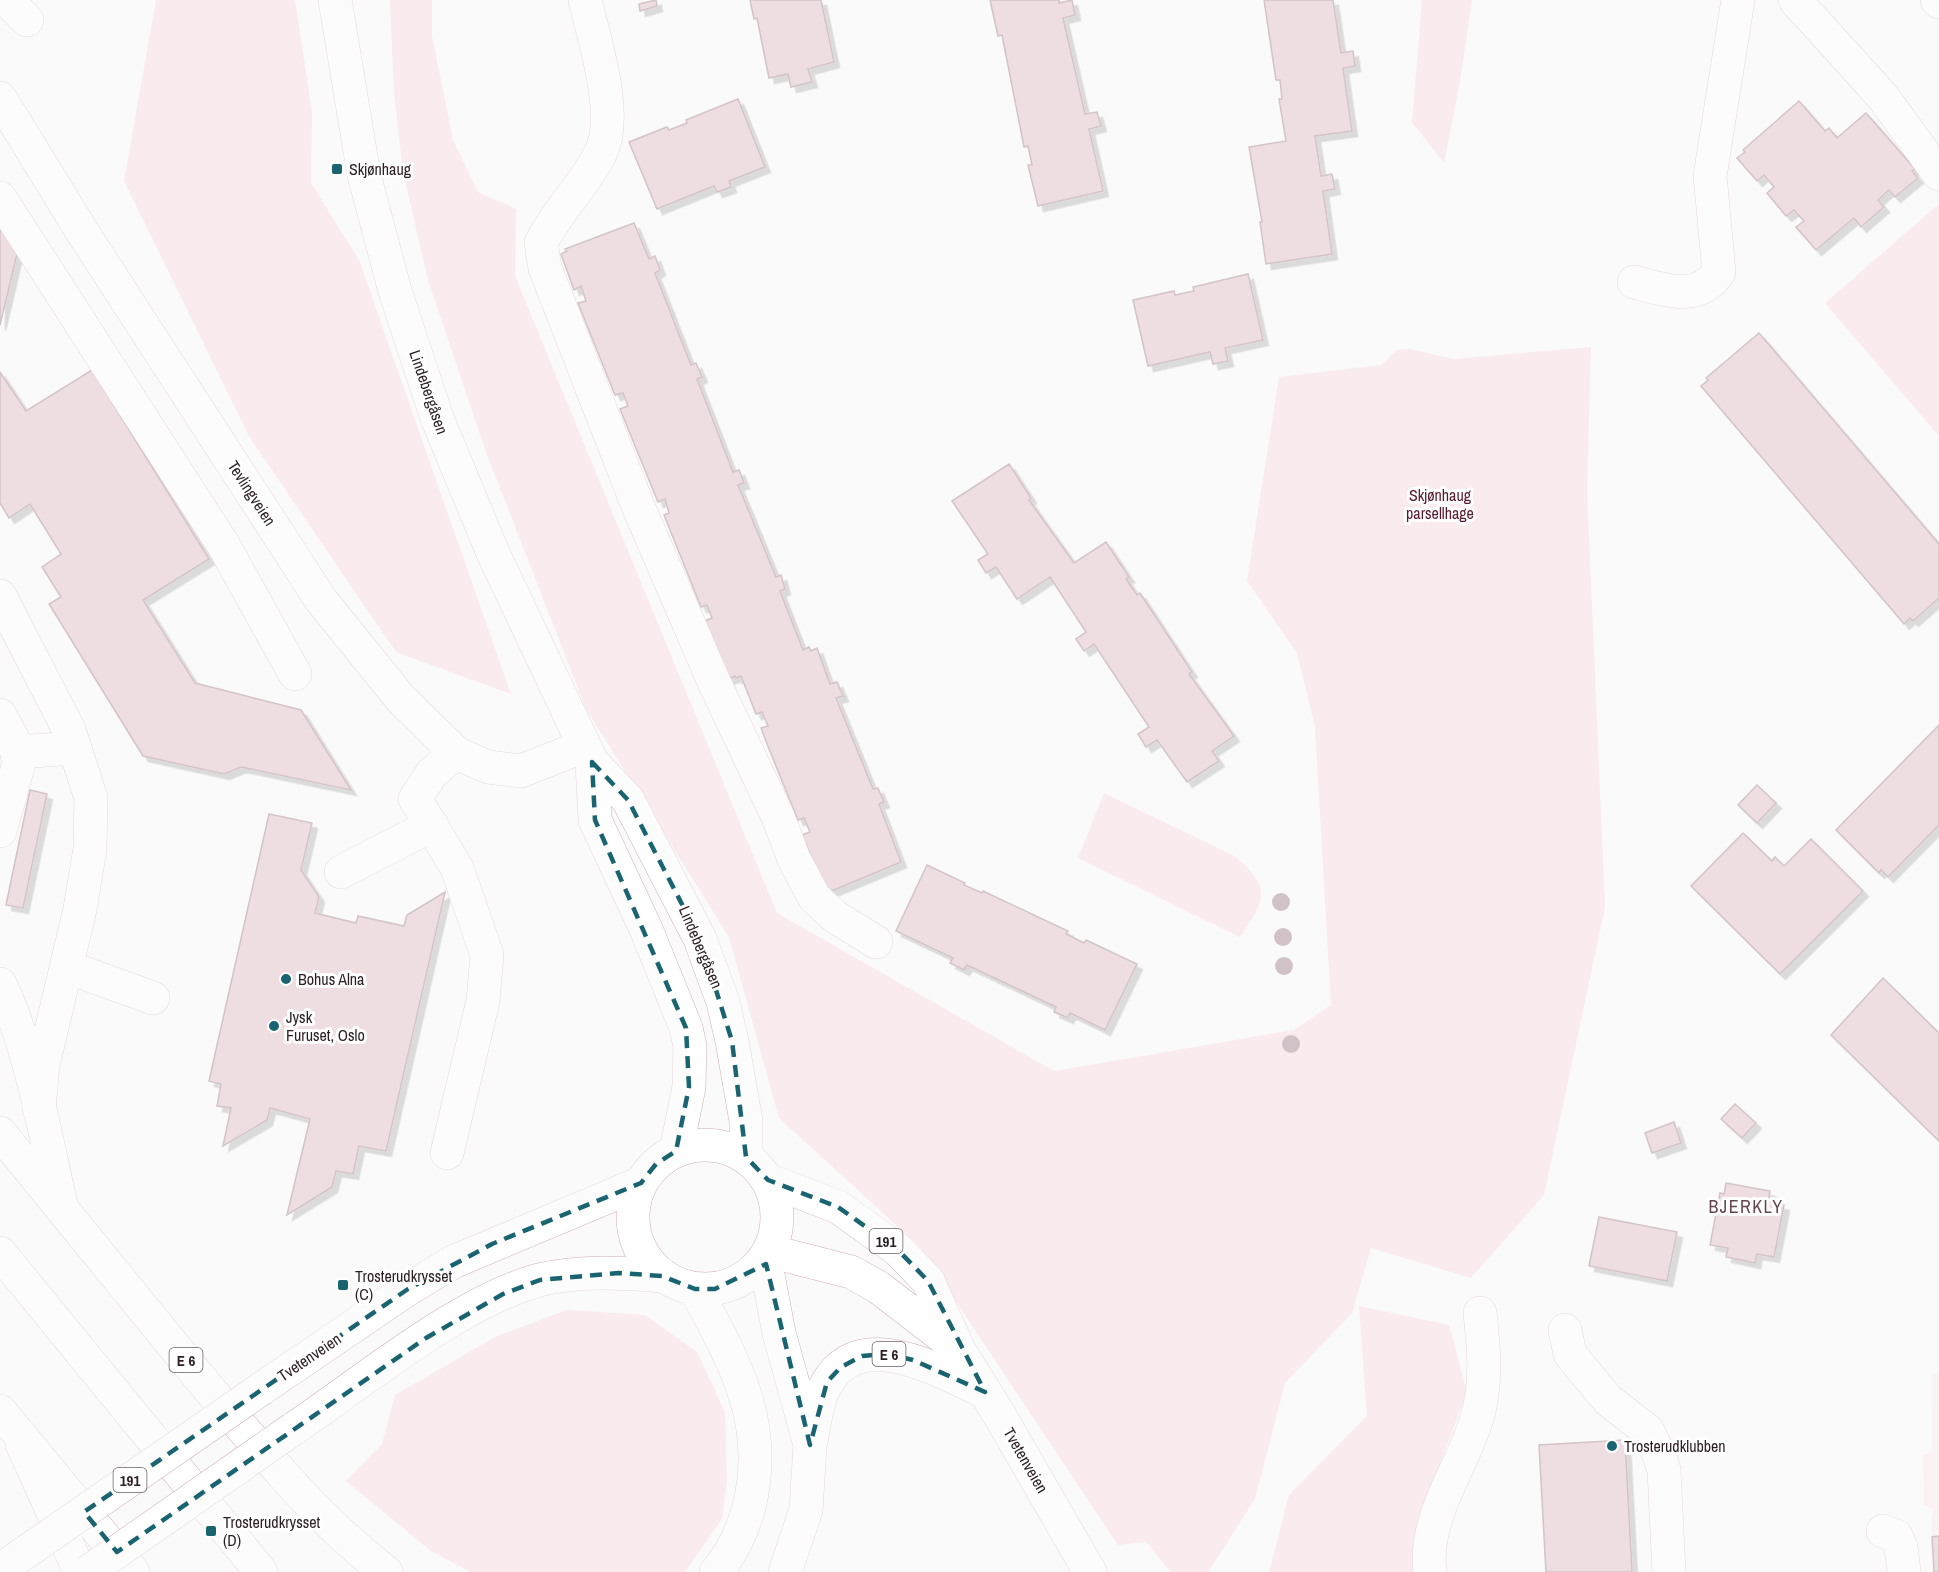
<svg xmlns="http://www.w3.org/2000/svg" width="1939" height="1572" font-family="'Archivo Narrow',sans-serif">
<defs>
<filter id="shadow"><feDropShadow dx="5.5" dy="5.5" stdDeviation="0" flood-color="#0004"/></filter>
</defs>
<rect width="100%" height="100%" fill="#fafafa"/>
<!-- built -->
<polygon fill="#fce9ed" points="1933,1374 1939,1374 1939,1572 1934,1572 1931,1531 1933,1510 1924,1504 1923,1455 1932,1451"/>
<!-- green -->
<g fill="#fad9e1">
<polygon points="156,0 295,0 312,112 311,183 359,260 511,694 396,652 250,438 124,181"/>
<polygon points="390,0 432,0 432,36 453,140 478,192 516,209 515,276 777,913 1054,1071 1294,1030 1331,1005 1315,727 1297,653 1247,581 1279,377 1381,365 1397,350 1409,349 1454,359 1591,347 1587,491 1605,907 1544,1195 1471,1278 1371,1248 1352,1313 1285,1383 1255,1499 1208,1572 1171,1572 1146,1542 1118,1545 920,1247 779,1118 729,937 586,709 486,452 428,280 403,172 394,93"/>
<polygon points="1422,0 1472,0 1460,81 1444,163 1412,122"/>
<polygon points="1939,204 1939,436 1825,303"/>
<path d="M 1104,793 L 1236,857 C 1273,890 1265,900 1240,937 L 1078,858 Z"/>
<polygon points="1359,1306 1449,1325 1467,1392 1424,1506 1412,1572 1269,1572 1289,1495 1367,1416"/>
<polygon points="567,1310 645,1315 697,1352 725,1412 727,1482 722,1519 685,1572 471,1572 431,1551 346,1481 382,1444 395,1395 497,1336"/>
</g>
<!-- building -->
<g fill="#e0bcc4" stroke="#a5838b" stroke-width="1.5" filter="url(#shadow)">
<polygon points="656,0 657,6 640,11 639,4"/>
<polygon points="750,0 821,0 834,62 808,69 812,82 791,87 788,74 769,78 757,18 754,19"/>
<polygon points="990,0 1059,0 1059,3 1072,0 1075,15 1063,18 1085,114 1097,112 1101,126 1089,129 1103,191 1038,206 1028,165 1032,165 1028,146 1024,147 1002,35 998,36"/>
<polygon points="1264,0 1333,0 1341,53 1353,51 1355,66 1343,68 1352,131 1315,136 1321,176 1332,174 1335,189 1323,191 1332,254 1266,264 1260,222 1262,222 1249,147 1286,141 1279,99 1282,99 1280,80 1276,80"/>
<polygon points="738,99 765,167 729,181 731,187 717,192 714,186 657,209 629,142 667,127 669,130 687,123 686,120"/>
<polygon points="1799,101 1825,131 1829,128 1837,138 1866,113 1915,169 1912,171 1918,178 1895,197 1889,190 1878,200 1884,207 1861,227 1854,218 1816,250 1796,227 1804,221 1794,210 1786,216 1767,193 1774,187 1764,175 1757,181 1737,158 1745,152 1743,150"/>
<polygon points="0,222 18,250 0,325"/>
<polygon points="634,223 649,259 655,256 660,270 655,273 691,365 696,363 702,377 697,379 733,472 739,470 744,483 738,485 776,577 781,575 785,589 780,591 803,650 809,647 811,651 817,648 830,684 837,682 843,696 836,698 873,789 878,788 884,802 879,804 901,862 834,890 826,891 802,835 810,832 804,818 798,820 769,749 761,728 768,726 762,712 756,714 741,676 736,678 735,676 729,679 705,621 712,618 707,605 701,607 664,515 669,513 665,499 658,502 620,409 628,406 623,393 615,395 578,303 586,301 581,286 574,290 561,254 567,251 565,249"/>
<polygon points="1248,274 1263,340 1225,348 1228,361 1213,364 1210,352 1148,366 1133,300 1174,291 1175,295 1194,291 1193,287"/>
<polygon points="1759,333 1939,544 1939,598 1913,621 1910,618 1904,624 1701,386 1708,380 1706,378"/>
<polygon points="92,370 209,559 143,600 195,683 301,710 351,790 241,767 224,774 143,756 49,604 61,597 42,567 61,554 30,504 9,518 0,503 0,372 26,411"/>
<polygon points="1009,464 1031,498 1029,500 1074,563 1106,542 1129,577 1126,579 1137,595 1140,593 1192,672 1189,674 1234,736 1212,751 1219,761 1187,782 1157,740 1146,747 1138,734 1149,727 1094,644 1084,651 1076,639 1086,632 1050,577 1017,599 996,567 986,573 978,560 988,554 952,501"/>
<polygon points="1939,725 1939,825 1888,877 1881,870 1879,873 1836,830"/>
<polygon points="1757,785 1776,803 1757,823 1738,805"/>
<polygon points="30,790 47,794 23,908 6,905"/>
<polygon points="269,814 312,823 301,870 319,897 315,913 356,923 358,916 404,926 407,915 445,892 386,1151 359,1146 353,1174 336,1171 332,1187 287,1215 310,1119 270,1108 267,1120 223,1146 231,1108 217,1106 221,1084 209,1081"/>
<polygon points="1743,833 1772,861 1775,857 1784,866 1811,839 1863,891 1780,974 1691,886"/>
<polygon points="927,865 965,883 964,885 982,893 983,891 1068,931 1066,934 1084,943 1086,940 1137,964 1105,1030 1070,1013 1068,1018 1054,1012 1056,1007 967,965 964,970 950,963 953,958 896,931"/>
<polygon points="1883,978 1939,1033 1939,1141 1831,1035"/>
<polygon points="1735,1104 1756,1123 1742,1138 1721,1119"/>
<polygon points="1674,1122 1681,1143 1652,1153 1645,1133"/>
<polygon points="1726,1183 1770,1191 1768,1202 1784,1205 1774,1257 1757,1254 1755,1263 1726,1257 1728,1248 1710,1245 1720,1193 1724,1194"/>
<polygon points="1599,1217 1677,1232 1667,1281 1589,1266"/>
<polygon points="1625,1440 1632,1572 1546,1572 1539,1445"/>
<polygon points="1939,1536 1939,1572 1934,1572 1932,1537"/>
</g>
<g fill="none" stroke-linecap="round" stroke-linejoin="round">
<defs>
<g id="minor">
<polyline points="7,0 27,20"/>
<polyline points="335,0 364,175 395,291 437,418 493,553 592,762 628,800 700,939 723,1002 732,1041 746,1121 746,1157"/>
<path d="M 585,0 C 594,39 620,117 600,154 C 584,186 557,211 541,243 L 545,268 L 638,506 L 714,682 L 778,817 L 794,859 L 814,897 L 834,916 L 876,942"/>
<polyline points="1795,0 1883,97 1939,174"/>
<polyline points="1937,0 1939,2"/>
<polyline points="0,98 83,233 321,600 401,699 456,753 488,767 521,771 584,746"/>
<polyline points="0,198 224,546 295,674"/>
<path d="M 1634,282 C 1665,290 1698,303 1719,272 L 1710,176 L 1738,0"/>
<polyline points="0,596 69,730 91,798 90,849 80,909 43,1065 39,1108"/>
<polyline points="0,715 14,741 19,763 0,831"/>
<polyline points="17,752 75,748"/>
<polyline points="592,762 595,820 646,929 686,1028 690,1046 689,1087 676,1151"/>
<polyline points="341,872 432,825"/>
<polyline points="67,967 153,998"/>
<path d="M 0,984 C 31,1047 46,1140 62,1209"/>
<polyline points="447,1153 483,1001 487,955 457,868 415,799 432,773 456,753"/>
<polyline points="1565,1330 1570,1354 1608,1400 1648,1431 1658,1452 1664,1470 1669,1572"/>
<polyline points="22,1444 80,1572"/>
<polyline points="1883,1531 1896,1536 1901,1547 1904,1572"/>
<path d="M 1430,1572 C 1423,1517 1462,1469 1477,1418 C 1487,1385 1484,1347 1480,1313"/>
</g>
<polyline id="major" points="997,1411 1090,1572"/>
<g id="highway">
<path d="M 0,1133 C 68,1217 136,1300 204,1383 C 261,1450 316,1518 386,1572"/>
<circle cx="705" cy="1217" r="72"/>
<polyline points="768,1180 838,1207 898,1250 928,1281 959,1350 997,1411"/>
<polyline points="769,1251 851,1272 878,1287 956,1347"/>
<polyline points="0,1253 261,1572"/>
<polyline points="765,1259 779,1333 810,1445 806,1510 785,1572"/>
<path d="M 695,1289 C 734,1361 770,1422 749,1507 C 742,1532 733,1553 716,1572"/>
<polyline points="261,1389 408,1289 453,1262 641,1183"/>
<polyline points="0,1411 133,1572"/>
<path d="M 293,1429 C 363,1382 459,1302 539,1280 C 579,1270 622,1273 662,1276"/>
<path d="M 811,1441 C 815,1422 817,1399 827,1383 C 862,1324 941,1372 985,1392"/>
</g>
</defs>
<!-- minor casing -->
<use href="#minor" stroke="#d2aeb7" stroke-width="34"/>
<!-- major casing -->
<use href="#major" stroke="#d2aeb7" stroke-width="34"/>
<!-- highway casing -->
<use href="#highway" stroke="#d2aeb7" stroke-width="34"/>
<!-- minor -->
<use href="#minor" stroke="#fff" stroke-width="33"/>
<!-- major -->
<use href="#major" stroke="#fff" stroke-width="33"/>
<!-- highway -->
<use href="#highway" stroke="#fff" stroke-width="33"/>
<defs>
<g id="highway-bridge">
<polyline points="0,1570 261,1389"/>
<polyline points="88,1572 293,1429"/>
</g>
</defs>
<!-- highway-bridge casing -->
<use href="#highway-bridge" stroke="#d2aeb7" stroke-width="34" stroke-linecap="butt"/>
<!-- highway-bridge -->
<use href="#highway-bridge" stroke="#fff" stroke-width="33"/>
</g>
<!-- trees -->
<g fill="#a17f8b">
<circle cx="1281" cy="902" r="9"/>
<circle cx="1283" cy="937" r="9"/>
<circle cx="1284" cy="966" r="9"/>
<circle cx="1291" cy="1044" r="9"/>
</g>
<!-- marked area -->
<path d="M0 0H1939V1572H0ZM 592,762 L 628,800 L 700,939 L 732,1041 L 746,1157 L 768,1180 L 838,1207 L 898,1250 L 928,1281 L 985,1392 L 913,1360 L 887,1354 L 862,1356 L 841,1367 L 827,1382 L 810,1445 L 766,1264 L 715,1289 L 695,1289 L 662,1276 L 619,1273 L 540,1280 L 503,1294 L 426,1338 L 117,1552 L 84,1512 L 408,1289 L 492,1244 L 641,1183 L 656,1164 L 676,1151 L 689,1087 L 686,1028 L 595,820 Z" fill="#fafafa" fill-opacity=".55" fill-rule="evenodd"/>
<path fill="none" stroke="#1a6471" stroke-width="4.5" stroke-dasharray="12 8" stroke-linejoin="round" d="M 592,762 L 628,800 L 700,939 L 732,1041 L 746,1157 L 768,1180 L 838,1207 L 898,1250 L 928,1281 L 985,1392 L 913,1360 L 887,1354 L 862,1356 L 841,1367 L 827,1382 L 810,1445 L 766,1264 L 715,1289 L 695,1289 L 662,1276 L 619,1273 L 540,1280 L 503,1294 L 426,1338 L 117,1552 L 84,1512 L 408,1289 L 492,1244 L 641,1183 L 656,1164 L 676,1151 L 689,1087 L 686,1028 L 595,820 Z"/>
<!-- markers -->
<g fill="#1a6471" stroke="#fff" stroke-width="2">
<rect x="331" y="163" width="12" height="12" rx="3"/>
<circle cx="286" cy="979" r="6"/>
<circle cx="274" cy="1026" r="6"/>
<rect x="337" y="1279" width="12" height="12" rx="3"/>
<circle cx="1612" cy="1446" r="6"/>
<rect x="205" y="1525" width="12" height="12" rx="3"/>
</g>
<g text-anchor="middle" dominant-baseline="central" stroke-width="6" stroke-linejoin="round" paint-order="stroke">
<!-- shield labels -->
<g fill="#fff" stroke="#6b6264" stroke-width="1.5">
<rect x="869.5" y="1229" width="33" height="24" rx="4.5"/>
<rect x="872.5" y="1342" width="33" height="24" rx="4.5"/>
<rect x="169.5" y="1348" width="33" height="24" rx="4.5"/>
<rect x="113.5" y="1468" width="33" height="24" rx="4.5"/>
</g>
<g font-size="15" font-weight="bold" fill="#2c1e22">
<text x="886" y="1241">191</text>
<text x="889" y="1354">E 6</text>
<text x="186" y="1360">E 6</text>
<text x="130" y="1480">191</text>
</g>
<!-- poi labels -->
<g font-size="16" fill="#2c1e22" stroke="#fff" text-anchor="start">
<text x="349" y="169">Skjønhaug</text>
<text x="298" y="979">Bohus Alna</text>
<text x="286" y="1017">Jysk<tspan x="286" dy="18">Furuset, Oslo</tspan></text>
<text x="355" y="1276">Trosterudkrysset<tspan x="355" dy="18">(C)</tspan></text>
<text x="1624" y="1446">Trosterudklubben</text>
<text x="223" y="1522">Trosterudkrysset<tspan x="223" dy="18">(D)</tspan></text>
</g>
<!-- street labels -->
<g font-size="16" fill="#2c1e22" stroke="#fff">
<text transform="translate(429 392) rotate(71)">Lindebergåsen</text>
<text transform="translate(252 493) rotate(57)">Tevlingveien</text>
<text transform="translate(701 947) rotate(67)">Lindebergåsen</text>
<text transform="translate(309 1357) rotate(-34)">Tvetenveien</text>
<text transform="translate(1026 1460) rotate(60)">Tvetenveien</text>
</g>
<!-- park labels -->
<g font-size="16" fill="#581a30" stroke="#fff">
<text x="1440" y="495">Skjønhaug<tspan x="1440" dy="18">parsellhage</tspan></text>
</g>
<!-- neighbourhood labels -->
<g font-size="18" letter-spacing="1.5" fill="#65464e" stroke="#fff">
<text x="1746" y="1206">BJERKLY</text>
</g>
</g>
</svg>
